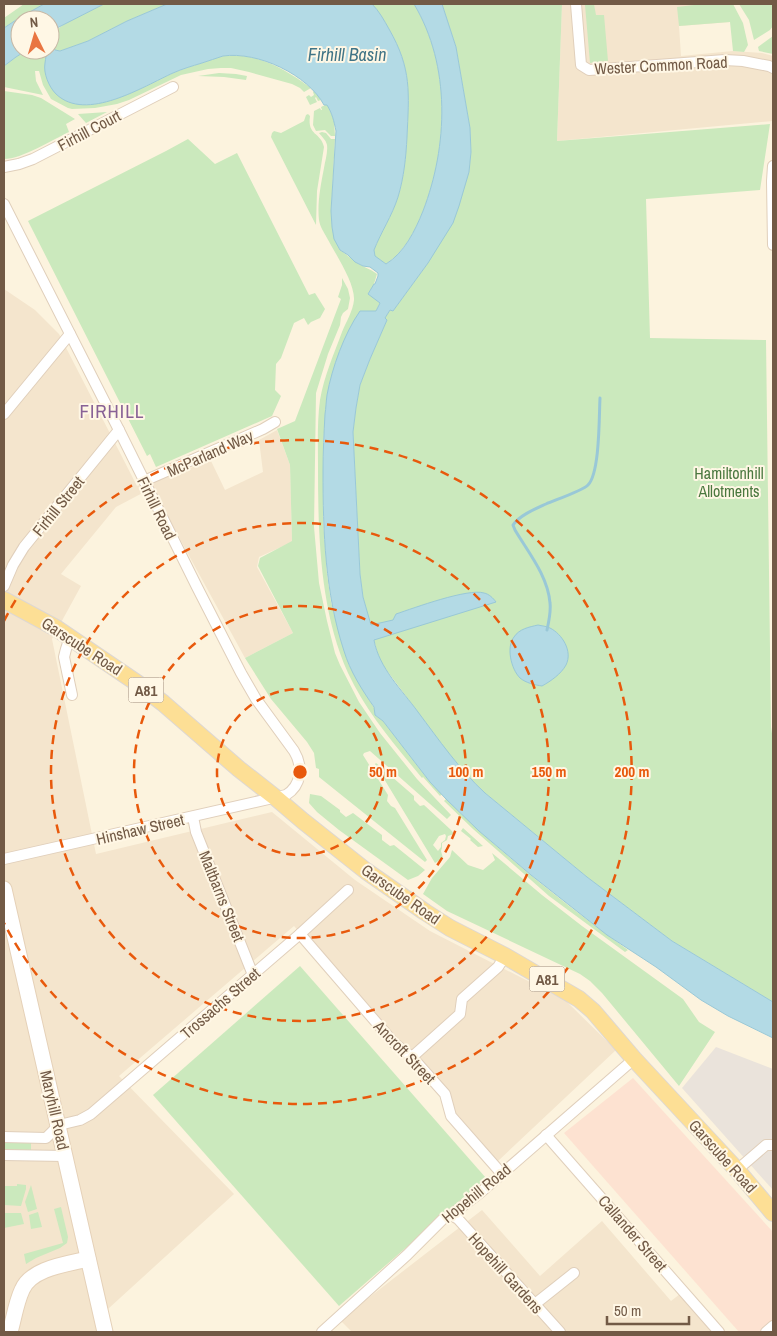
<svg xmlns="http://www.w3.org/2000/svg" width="777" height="1336" font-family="'Archivo Narrow',sans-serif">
<rect width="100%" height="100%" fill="#fcf3de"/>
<!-- residential -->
<g fill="#f4e5cd" fill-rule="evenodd">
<path d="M 562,4 L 727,4 L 730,22 L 679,26 L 681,56 L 733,51 L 762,53 L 773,56 L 773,121 L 557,141 ZM 594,5 L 595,15 L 604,15 L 590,63 Z"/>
<polygon points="4,289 35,310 59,334 137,486 211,461 225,490 263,472 259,440 277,430 290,465 292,542 259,557 257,567 293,633 245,658 152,488 116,507 61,574 81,586 52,639 96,854 272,812 355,880 430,931 565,1000 616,1050 498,1161 294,926 119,1076 234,1194 97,1319 99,1332 4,1332"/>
<polygon points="482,1210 540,1276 602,1221 671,1301 680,1294 713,1332 352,1332 340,1320"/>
</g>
<!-- commercial -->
<polygon fill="#fde2d1" points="633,1078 773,1232 773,1332 739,1332 564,1133"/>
<!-- industrial -->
<polygon fill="#eae3db" points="716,1047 773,1069 773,1190 682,1088"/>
<!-- green -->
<g fill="#cbe9bd" fill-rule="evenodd">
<polygon points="24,4 44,4 19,18 4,28 4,18"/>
<path d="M 104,4 L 167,4 L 127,21 L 88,41 L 60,51 L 55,50 C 53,46 48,41 51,36 C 55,26 93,10 104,4 Z"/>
<path d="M 372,4 L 414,4 C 451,66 448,146 423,211 C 415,231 404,252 386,264 L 374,256 L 374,250 C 381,232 392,216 398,197 C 404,177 406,157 407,137 C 409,93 412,69 389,29 C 384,20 379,12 372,4 Z"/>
<polygon points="442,4 562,4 557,141 770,124 760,190 646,199 650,338 766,340 771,727 773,740 773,1002 672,941 587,877 485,793 474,782 449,754 382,664 378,655 363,597 360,574 353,432 356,408 360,385 370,359 387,320 385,318 390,310 393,311 428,263 469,172 471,152 470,128 456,47"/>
<polygon points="594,4 596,15 604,15 608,61 590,63 585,5"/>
<polygon points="695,4 733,4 743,23 748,45 744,52 733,51 730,22 679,26 677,7 694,5"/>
<polygon points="739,4 773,4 773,26 770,30 754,40 749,20"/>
<polygon points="773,36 773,54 759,51 758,47"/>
<path d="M 27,50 L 43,50 L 46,56 C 44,74 45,79 57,93 C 85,123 144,86 173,73 C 183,69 192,66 202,63 C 209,61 216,57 224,56 C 257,52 285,69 311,88 L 304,92 L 300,88 L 292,84 L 249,72 L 231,68 L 221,68 L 208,69 L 181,75 L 129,100 L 117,104 L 95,108 L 72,109 L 68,108 L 51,99 L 43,85 L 39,71 L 35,71 L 36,81 L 43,95 L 4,87 L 4,66 L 16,57 Z"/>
<polygon points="219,73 236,74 247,76 246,80 224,77 198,76"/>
<path d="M 4,91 L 32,95 L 41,98 L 75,119 L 66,124 L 69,132 C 52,140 22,159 4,159 Z"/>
<polygon points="314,91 321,100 318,101 316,97 315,98 317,102 310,105 306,97 309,95 311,97 314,95 313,92"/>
<polygon points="327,104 334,120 335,136 331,136 325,130 316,131 313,125 314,111 320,108 321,110 322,110 321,107"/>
<polygon points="107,112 86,123 78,114"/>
<path d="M 308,114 L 310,116 C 307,136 321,132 324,147 L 317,191 L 316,225 L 271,137 L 272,133 L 274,131 L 281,133 L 304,121 L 306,115 Z"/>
<path d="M 322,132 L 326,133 L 331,139 L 335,139 L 331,211 L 332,227 L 340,250 C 346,254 350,258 356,262 C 363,267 369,268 377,274 L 374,284 L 368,294 L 380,302 L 376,311 L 341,348 L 327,397 L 323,444 L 323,519 L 327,574 L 331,602 L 349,665 L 374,708 L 375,715 L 383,721 L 430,782 L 442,794 L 440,796 L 423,777 L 422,778 C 395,745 366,712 348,673 C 320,611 318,535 318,468 C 318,446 317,422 320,400 C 324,376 334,354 342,332 C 346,322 353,311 354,300 C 355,283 335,253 327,238 C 324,232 320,227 319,220 C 317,203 321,184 324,168 C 325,161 328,153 327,145 C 326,140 322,137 319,133 Z"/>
<polygon points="188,139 215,164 237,153 309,295 315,293 325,309 320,318 311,322 308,325 304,318 294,323 281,358 276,364 275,390 281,396 272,416 156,467 150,454 147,456 28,221 166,151"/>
<polygon points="342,278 348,289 350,298 348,309 343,313 341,317 340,325 328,354 316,393 314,527 319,583 327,621 335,653 340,665 359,702 380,733 417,779 451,815 447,819 370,751 364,753 363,755 388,795 387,801 391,806 395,808 427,860 425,862 319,777 319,769 316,768 314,753 307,742 271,699 245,658 293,633 258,566 260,558 292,541 290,465 277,429 295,421 341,299 338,297 342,285"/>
<path d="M 376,763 L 414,796 L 414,800 L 420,806 L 424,805 L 451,830 L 454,834 L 448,836 L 447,840 L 442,843 L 442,848 L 441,851 L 443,858 L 435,863 L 375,764 ZM 445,834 L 446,836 L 445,840 L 441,843 L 441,847 L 438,851 L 433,845 L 439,836 Z"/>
<polygon points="310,794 321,796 340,810 340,812 346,817 353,813 382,835 382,840 390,846 394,845 425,870 418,876 408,880 339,830 317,812 309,803"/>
<path d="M 446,799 C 502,854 564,904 628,950 L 625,952 L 549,896 L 473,829 L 444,801 Z"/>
<polygon points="463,828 483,846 478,847 470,840 471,839 461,831"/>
<polygon points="452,850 468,865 483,870 495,860 492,853 542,895 582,926 683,999 699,1022 715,1032 679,1086 602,993 590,981 580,974 447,911 423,894 432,878 450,857"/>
<polygon points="300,966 486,1178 339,1306 153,1095"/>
<polygon points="4,1143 31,1143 31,1151 4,1150"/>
<polygon points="17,1184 26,1185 26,1189 21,1206 4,1205 4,1186 17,1186"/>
<polygon points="31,1185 37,1209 28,1212 25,1202"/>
<polygon points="61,1207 68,1237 67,1243 60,1248 36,1258 26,1264 24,1254 63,1243 54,1209"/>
<polygon points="38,1212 42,1227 31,1229 29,1215"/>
<polygon points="4,1213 21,1213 24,1224 4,1228"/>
</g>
<!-- water -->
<g fill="#b3dae5" stroke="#99c8d7">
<polygon points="44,4 104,4 57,28 50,37 50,20 20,20 20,50 27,50 16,57 4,66 4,28 19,18"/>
<path d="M 167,4 L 372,4 C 379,11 384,20 389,29 C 412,69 409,93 407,137 C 406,157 404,177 398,197 C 392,216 381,232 374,250 L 375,256 L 386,264 C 404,253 415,231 423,211 C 448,146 451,66 414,4 L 442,4 L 456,47 L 470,128 L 471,152 L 469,172 L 459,206 L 453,223 L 428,263 L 393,311 L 390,310 L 385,318 L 387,320 L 370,359 L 360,385 L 356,408 L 353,432 L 360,574 L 363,597 L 371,625 L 393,620 L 396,614 C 414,608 468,588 484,593 C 489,594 493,598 496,602 L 374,640 C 379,668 402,690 418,712 C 439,740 459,769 485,793 L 587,877 L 672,941 L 773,1002 L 773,1038 L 728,1016 L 701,1000 L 656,967 L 607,935 L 531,875 L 479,831 L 446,799 L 430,782 L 383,721 L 375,715 L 374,707 C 362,690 350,671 344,651 C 325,593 323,532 323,471 C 323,452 324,433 325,414 C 326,408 326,402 327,395 C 332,368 344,334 360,311 L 376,311 L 380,303 L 368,294 L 374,284 L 375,284 L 378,276 L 378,273 L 370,267 L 363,266 L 355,262 L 348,255 L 340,250 L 334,239 L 332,227 L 331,211 L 336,131 C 334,121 332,113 327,105 L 324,105 C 308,75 258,51 223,56 C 216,58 209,61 202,63 C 192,66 182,69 173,73 C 144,86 86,123 56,94 C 49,87 43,73 45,63 C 45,61 46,58 46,56 L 43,50 L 50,50 L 50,42 L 55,50 L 60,51 L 88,41 L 127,21 Z"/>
<path d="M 538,625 C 542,626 546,626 550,628 C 562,634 573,651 566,665 C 561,674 551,681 542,686 C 535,685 526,683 520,678 C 511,669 506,647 514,637 C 519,629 529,627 538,625 Z"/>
</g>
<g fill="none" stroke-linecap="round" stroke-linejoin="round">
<!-- stream -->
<path stroke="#99c8d7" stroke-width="3" d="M 547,630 C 549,621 551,611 550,603 C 548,576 528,552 515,530 L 513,525 C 520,515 535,509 546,504 C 555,500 582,491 588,485 C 600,473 599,416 600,398"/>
<defs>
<g id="street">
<polyline points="576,4 581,65 589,70 725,60 743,61 769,66 773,68"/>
<polyline points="773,166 772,181 773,245"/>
<polyline points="4,167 19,164 33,159 173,87"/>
<path d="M 4,204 L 119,430 L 197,587 L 241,673 L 256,699 L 294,751 C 303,766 302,785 286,795 L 4,859"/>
<polyline points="4,414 70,334"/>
<polyline points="144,481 263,429 275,422"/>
<polyline points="4,586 13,565 24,547 119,430"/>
<polyline points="70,637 66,649 64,657 72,695"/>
<polyline points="193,817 196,832 253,975"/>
<polyline points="300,934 394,1043 412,1057 445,1094 451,1116 502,1174"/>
<polyline points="412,1057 460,1014 462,999 498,967 505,956"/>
<polyline points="546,1135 719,1332"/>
<polyline points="4,1137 46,1138 59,1125 80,1120 91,1114 300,934 348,890"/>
<polyline points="4,1155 65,1156"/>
<polyline points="737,1170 766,1145 773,1145"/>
<polyline points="451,1215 458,1219 560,1332"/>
<polyline points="535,1304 574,1273"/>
<polyline points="322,1332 407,1255 443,1219 451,1215 481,1192 634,1059"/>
<polyline points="766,1332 773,1326"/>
</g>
<g id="secondary">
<polyline points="4,889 105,1332"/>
<path d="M 10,1332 C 14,1318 16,1303 22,1290 C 31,1268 68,1264 88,1259"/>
</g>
<polyline id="primary" points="4,600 56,628 137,683 163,703 239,769 276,798 303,821 366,871 425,912 450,928 505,956 579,999 593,1011 634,1059 737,1170 773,1213"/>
</defs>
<!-- street casing -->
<use href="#street" stroke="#e0cfbb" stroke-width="12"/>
<!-- secondary casing -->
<use href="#secondary" stroke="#e5d1b8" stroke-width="17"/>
<!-- primary casing -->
<use href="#primary" stroke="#ddd7d3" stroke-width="18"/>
<!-- street -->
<use href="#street" stroke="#fff" stroke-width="10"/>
<!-- secondary -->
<use href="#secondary" stroke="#fff" stroke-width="15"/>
<!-- primary -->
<use href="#primary" stroke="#fddf95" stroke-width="16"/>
</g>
<!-- distance rings -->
<g fill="none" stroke="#e8590c" stroke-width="2.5" stroke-dasharray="9 6">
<circle cx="300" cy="772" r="83"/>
<circle cx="300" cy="772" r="166"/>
<circle cx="300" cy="772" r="249"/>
<path d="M4 621A332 332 0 1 1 4 923"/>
</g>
<g text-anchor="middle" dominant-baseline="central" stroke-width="4" stroke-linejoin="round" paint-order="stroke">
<!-- shield labels -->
<g fill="#fff7e5" stroke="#9c8976" stroke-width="1">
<rect x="128.5" y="677.5" width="35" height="25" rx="4"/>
<rect x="529.5" y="966.5" width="35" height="25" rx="4"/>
</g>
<g font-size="15" font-weight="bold" fill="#725a46">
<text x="146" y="690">A81</text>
<text x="547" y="979">A81</text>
</g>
<!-- street labels -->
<g font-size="16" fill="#725a46" stroke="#fff7e5">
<text transform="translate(661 65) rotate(-3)">Wester Common Road</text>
<text transform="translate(89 130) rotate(-28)">Firhill Court</text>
<text transform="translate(210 453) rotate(-24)">McParland Way</text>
<text transform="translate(58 506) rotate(-51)">Firhill Street</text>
<text transform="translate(157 508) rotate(64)">Firhill Road</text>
<text transform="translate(82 646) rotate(33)">Garscube Road</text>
<text transform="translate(140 829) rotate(-13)">Hinshaw Street</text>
<text transform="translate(401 894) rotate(35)">Garscube Road</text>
<text transform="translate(222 896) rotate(68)">Maltbarns Street</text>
<text transform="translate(220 1003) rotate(-41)">Trossachs Street</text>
<text transform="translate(405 1052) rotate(46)">Ancroft Street</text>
<text transform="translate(55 1110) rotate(77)">Maryhill Road</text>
<text transform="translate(723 1156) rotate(48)">Garscube Road</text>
<text transform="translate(476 1193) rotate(-39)">Hopehill Road</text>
<text transform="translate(633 1233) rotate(49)">Callander Street</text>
<text transform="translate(506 1273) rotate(48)">Hopehill Gardens</text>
</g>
<!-- park labels -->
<g font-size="16" fill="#4b783f" stroke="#fff7e5">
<text x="729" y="473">Hamiltonhill<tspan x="729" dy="18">Allotments</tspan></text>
</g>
<!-- water labels -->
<g font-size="18" font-style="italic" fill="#407486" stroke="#fff7e5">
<text x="347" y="54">Firhill Basin</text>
</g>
<!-- quarter labels -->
<g font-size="19" letter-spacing="1" fill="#896296" stroke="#fff7e5">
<text x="112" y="411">FIRHILL</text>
</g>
</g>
<circle cx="300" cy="772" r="8" fill="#e8590c" stroke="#fff7e5" stroke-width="2.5"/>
<g font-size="15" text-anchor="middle" font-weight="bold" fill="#e8590c" stroke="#fff7e5" stroke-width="4" stroke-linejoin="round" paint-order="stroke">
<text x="383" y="777">50 m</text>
<text x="466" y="777">100 m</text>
<text x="549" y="777">150 m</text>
<text x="632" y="777">200 m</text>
</g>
<!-- border -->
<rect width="777" height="1336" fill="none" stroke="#725a46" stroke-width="10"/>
<!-- north arrow -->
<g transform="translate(35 35) rotate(355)"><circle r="24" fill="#fff7e5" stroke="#c7b8a5"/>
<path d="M0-4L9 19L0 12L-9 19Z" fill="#e97541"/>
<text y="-8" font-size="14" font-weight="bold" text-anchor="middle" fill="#725a46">N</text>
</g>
<!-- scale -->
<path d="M607 1316v8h82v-8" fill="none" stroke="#725a46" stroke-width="2.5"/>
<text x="614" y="1316" font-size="15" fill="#725a46" stroke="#fff7e5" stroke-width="4" paint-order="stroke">50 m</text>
</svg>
